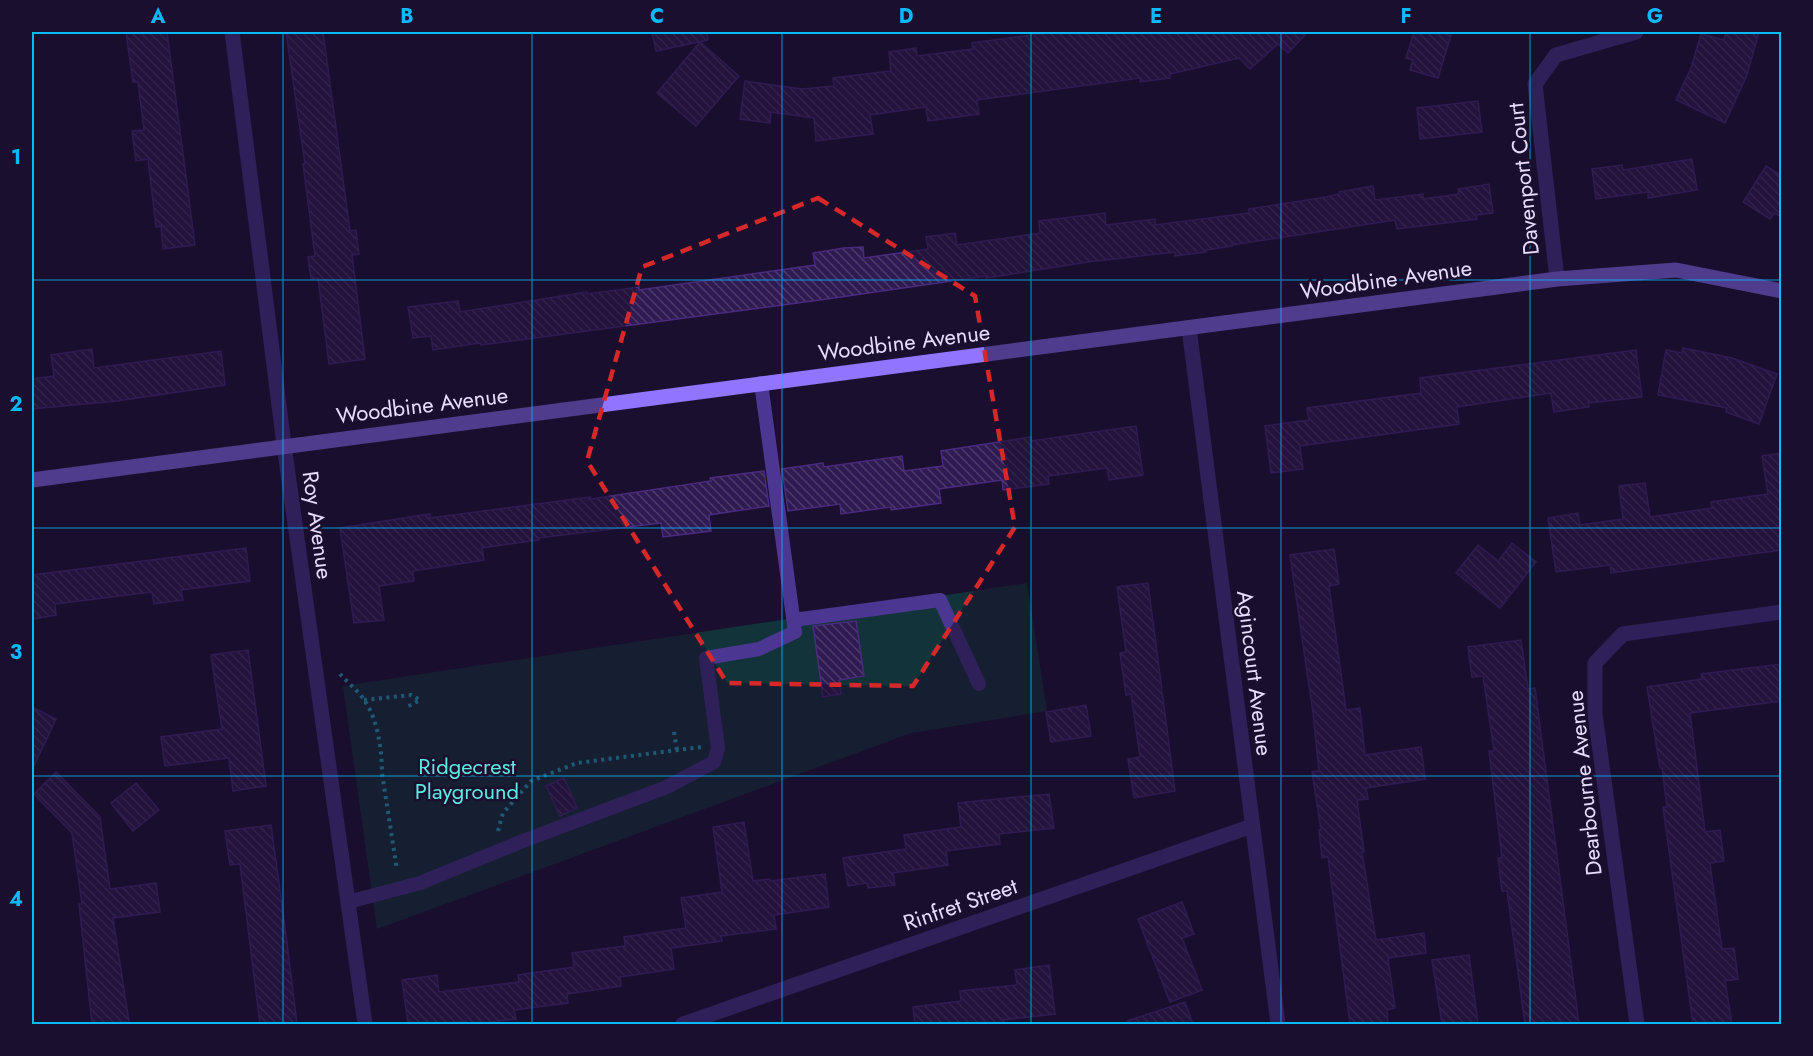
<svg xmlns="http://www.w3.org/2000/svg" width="1813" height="1056" font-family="Jost,sans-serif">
<defs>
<pattern id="building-back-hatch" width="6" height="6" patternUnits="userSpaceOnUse" patternTransform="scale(1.5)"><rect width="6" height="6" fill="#2f1a51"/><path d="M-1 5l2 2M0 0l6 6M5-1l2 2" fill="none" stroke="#4d3b6b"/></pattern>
</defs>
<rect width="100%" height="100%" fill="#1a0f2e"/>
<!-- park -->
<polygon fill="#123339" points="1027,583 1047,711 911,733 377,929 343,686"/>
<!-- building -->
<g fill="url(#building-back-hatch)" stroke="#4a2a7f" stroke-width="1.5">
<polygon points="126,32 167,32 195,245 163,249 161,226 156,227 148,159 136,161 132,131 144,130 138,82 133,82"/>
<polygon points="286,32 323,32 350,231 356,230 359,254 352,255 365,359 329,364 318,278 311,279 308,257 315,256 303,164 305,164"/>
<polygon points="652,32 707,32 708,40 656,51"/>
<polygon points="1053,32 1308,32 1288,53 1278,44 1250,69 1239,58 1170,74 1170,78 1140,82 1140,78 977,100 979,114 928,121 926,107 870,115 873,134 816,141 814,118 771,112 770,123 740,119 745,81 802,89 834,86 833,78 891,71 889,52 916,48 917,56 973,49 972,43"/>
<polygon points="1414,32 1452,32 1438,78 1410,70 1413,60 1406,58"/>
<polygon points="1726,32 1759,32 1747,75 1725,123 1676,100 1691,68 1701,34 1724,40"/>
<polygon points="700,42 739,76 696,126 657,93"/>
<polygon points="1478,101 1482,132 1420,139 1417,108"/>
<polygon points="1692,159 1697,190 1648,198 1648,192 1596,199 1592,169 1622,165 1623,170"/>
<polygon points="1766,166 1782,176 1782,217 1774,213 1770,219 1743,202"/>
<polygon points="1489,184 1493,213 1476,215 1477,219 1397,229 1395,220 1232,245 1232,246 1206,250 1206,252 1175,256 1175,252 1088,262 986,278 986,276 820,300 481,345 480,343 433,350 431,336 413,338 408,307 458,301 460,312 587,292 587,294 639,287 639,290 815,265 813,253 844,248 863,247 864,258 928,249 926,237 955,233 957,245 1040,233 1039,221 1105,213 1106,225 1155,219 1155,225 1249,213 1249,209 1326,197 1339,194 1339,192 1373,186 1375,200 1423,194 1423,199 1459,194 1458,189"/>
<polygon points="1683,348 1732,358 1777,374 1759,424 1726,412 1727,408 1658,395 1666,350 1682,353"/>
<polygon points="92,349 94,368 221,351 225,385 117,401 32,409 32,379 54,376 51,355"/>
<polygon points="1636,350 1642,397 1588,403 1589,407 1554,412 1551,393 1457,407 1459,424 1300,446 1303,469 1271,473 1265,426 1309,420 1307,408 1421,393 1420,378"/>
<polygon points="1136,426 1143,475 1109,480 1107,468 1048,476 1049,484 1003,490 1002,480 939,489 941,503 891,510 891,507 841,514 840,504 788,511 782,469 823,463 824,467 902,456 904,471 943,466 941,451 1031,437 1031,441"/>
<polygon points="1782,453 1782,550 1611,573 1610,565 1556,572 1548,518 1578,513 1580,525 1623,519 1619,486 1645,483 1650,517 1712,508 1711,502 1768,494 1762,456"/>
<polygon points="764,471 769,506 709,515 711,531 663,537 661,523 538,538 539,540 482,548 484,560 413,571 414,581 379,586 384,620 354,623 340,528 430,514 430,518 590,497 591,499 711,481 710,478"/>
<polygon points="1512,543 1536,562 1500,608 1456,573 1478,545 1498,561"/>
<polygon points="246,548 250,581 181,590 183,600 154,604 152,592 55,604 56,615 32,619 32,575"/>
<polygon points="1334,549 1339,584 1329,586 1346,710 1360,708 1365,755 1421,747 1425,779 1366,788 1368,799 1357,800 1364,852 1362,852 1376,940 1424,933 1426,953 1388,958 1395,1008 1387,1010 1388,1024 1350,1024 1328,857 1322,858 1319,830 1321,830 1312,772 1319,771 1313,713 1290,555"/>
<polygon points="1148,583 1175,791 1134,798 1128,759 1140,757 1131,694 1126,695 1120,653 1126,652 1117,587"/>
<polygon points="856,621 864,676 839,680 841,694 823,697 813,626"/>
<polygon points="1521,640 1528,689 1535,688 1579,1024 1525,1024 1507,891 1502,891 1498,858 1502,858 1489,751 1494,751 1483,676 1472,677 1468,647"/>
<polygon points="248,650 266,786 233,791 229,758 165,766 161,737 222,729 211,655"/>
<polygon points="1782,664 1782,701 1690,713 1705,832 1720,830 1724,861 1710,863 1722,949 1734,948 1738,979 1725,981 1732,1024 1693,1024 1663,807 1667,807 1662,768 1660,768 1647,687 1702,679 1701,674"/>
<polygon points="1086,705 1091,736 1051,742 1046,712"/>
<polygon points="32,707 56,719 32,770"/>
<polygon points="56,772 100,817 110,889 156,883 160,912 113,918 129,1022 92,1024 79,904 82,904 72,833 34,794"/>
<polygon points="564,778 577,808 560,816 546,786"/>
<polygon points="136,783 159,810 133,831 111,803"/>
<polygon points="1049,794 1054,828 999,834 1000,844 946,851 948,865 893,873 895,885 868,888 867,883 848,886 843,858 906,849 904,835 961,827 958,803"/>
<polygon points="744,822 753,881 770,879 770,881 825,874 829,907 774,915 776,929 721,936 722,941 671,948 674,969 620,977 621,986 567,994 568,1003 514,1010 516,1019 476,1024 466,1024 466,1021 441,1024 408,1024 402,980 437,975 439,992 519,982 518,975 574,967 572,953 625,946 624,937 686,928 681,898 722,892 713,827"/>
<polygon points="271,825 285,927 297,1024 260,1024 240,864 230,865 225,831"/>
<polygon points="1182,902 1194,934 1182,938 1202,990 1170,1002 1138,919"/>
<polygon points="1469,955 1478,1024 1442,1024 1432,960"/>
<polygon points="1049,965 1055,1014 1004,1020 1005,1023 990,1024 915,1024 913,1007 961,1001 960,991 1017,985 1015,970"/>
<polygon points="1185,1002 1193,1024 1127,1024 1127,1021"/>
</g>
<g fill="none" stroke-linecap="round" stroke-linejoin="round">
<!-- path -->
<g stroke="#26b5c9" stroke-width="4" stroke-dasharray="3 4.5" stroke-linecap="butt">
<path d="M 340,674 C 348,683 360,692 366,703 C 378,721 382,752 382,773 L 397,870"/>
<polyline points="364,700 411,695 420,700 405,708"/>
<polyline points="674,732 677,751"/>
<polyline points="498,831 503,813 531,781 577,763 701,747"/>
</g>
<!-- lane -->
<g stroke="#4b3791" stroke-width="14">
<polyline points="794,620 940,600 979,684"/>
<polyline points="348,902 420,883 523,841 667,787 714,762 718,748 706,658 759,649 795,632 761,383"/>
</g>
<!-- street -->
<g stroke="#4b3791" stroke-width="15">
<polyline points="232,32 284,445 365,1024"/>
<polyline points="1557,279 1535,84 1556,55 1636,32"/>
<polyline points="1189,328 1278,1024"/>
<polyline points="683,1024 1252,826"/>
<polyline points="1637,1024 1595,714 1595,663 1623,634 1782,612"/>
</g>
<!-- secondary -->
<polyline stroke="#9174ff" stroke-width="15" points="32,480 1557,279 1676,270 1782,291"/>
</g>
<!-- marked area -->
<path d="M0 0H1813V1056H0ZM 818,198 L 975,296 L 1015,527 L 913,686 L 727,683 L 587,461 L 642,267 Z" fill="#1a0f2e" fill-opacity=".55" fill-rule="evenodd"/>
<path fill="none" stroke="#d62828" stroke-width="4.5" stroke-dasharray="12 8" stroke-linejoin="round" d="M 818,198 L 975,296 L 1015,527 L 913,686 L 727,683 L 587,461 L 642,267 Z"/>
<!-- grid -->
<path fill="none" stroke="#09b9ff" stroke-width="1.5" stroke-opacity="0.55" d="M 283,32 L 283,1024M 532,32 L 532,1024M 782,32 L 782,1024M 1031,32 L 1031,1024M 1281,32 L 1281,1024M 1530,32 L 1530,1024M 32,280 L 1782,280M 32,528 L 1782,528M 32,776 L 1782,776"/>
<g text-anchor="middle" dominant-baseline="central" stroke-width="5" stroke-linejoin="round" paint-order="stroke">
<!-- street labels -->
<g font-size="22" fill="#e7ddff" stroke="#1a0f2e">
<text transform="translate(1523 179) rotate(-96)">Davenport Court</text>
<text transform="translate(1386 279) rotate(-8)">Woodbine Avenue</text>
<text transform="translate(904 342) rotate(-7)">Woodbine Avenue</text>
<text transform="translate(422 405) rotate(-7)">Woodbine Avenue</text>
<text transform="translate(318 525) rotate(82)">Roy Avenue</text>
<text transform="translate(1255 673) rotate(83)">Agincourt Avenue</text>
<text transform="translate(1584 783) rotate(-96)">Dearbourne Avenue</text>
<text transform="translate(960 904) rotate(-19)">Rinfret Street</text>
</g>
<!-- park labels -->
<g font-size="22" fill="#5deae1" stroke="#1a0f2e">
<text x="467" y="766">Ridgecrest<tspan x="467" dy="25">Playground</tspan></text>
</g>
</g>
<!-- border -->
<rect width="1813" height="1056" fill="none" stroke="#1a0f2e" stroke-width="66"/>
<rect x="33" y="33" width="1747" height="990" fill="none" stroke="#09b9ff" stroke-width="2"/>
<g font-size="20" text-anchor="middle" font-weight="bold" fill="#09b9ff">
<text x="158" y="23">A</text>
<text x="407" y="23">B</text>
<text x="657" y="23">C</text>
<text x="906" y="23">D</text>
<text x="1156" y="23">E</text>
<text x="1406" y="23">F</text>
<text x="1655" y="23">G</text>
<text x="16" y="164">1</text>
<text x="16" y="411">2</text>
<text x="16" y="659">3</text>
<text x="16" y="906">4</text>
</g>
</svg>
